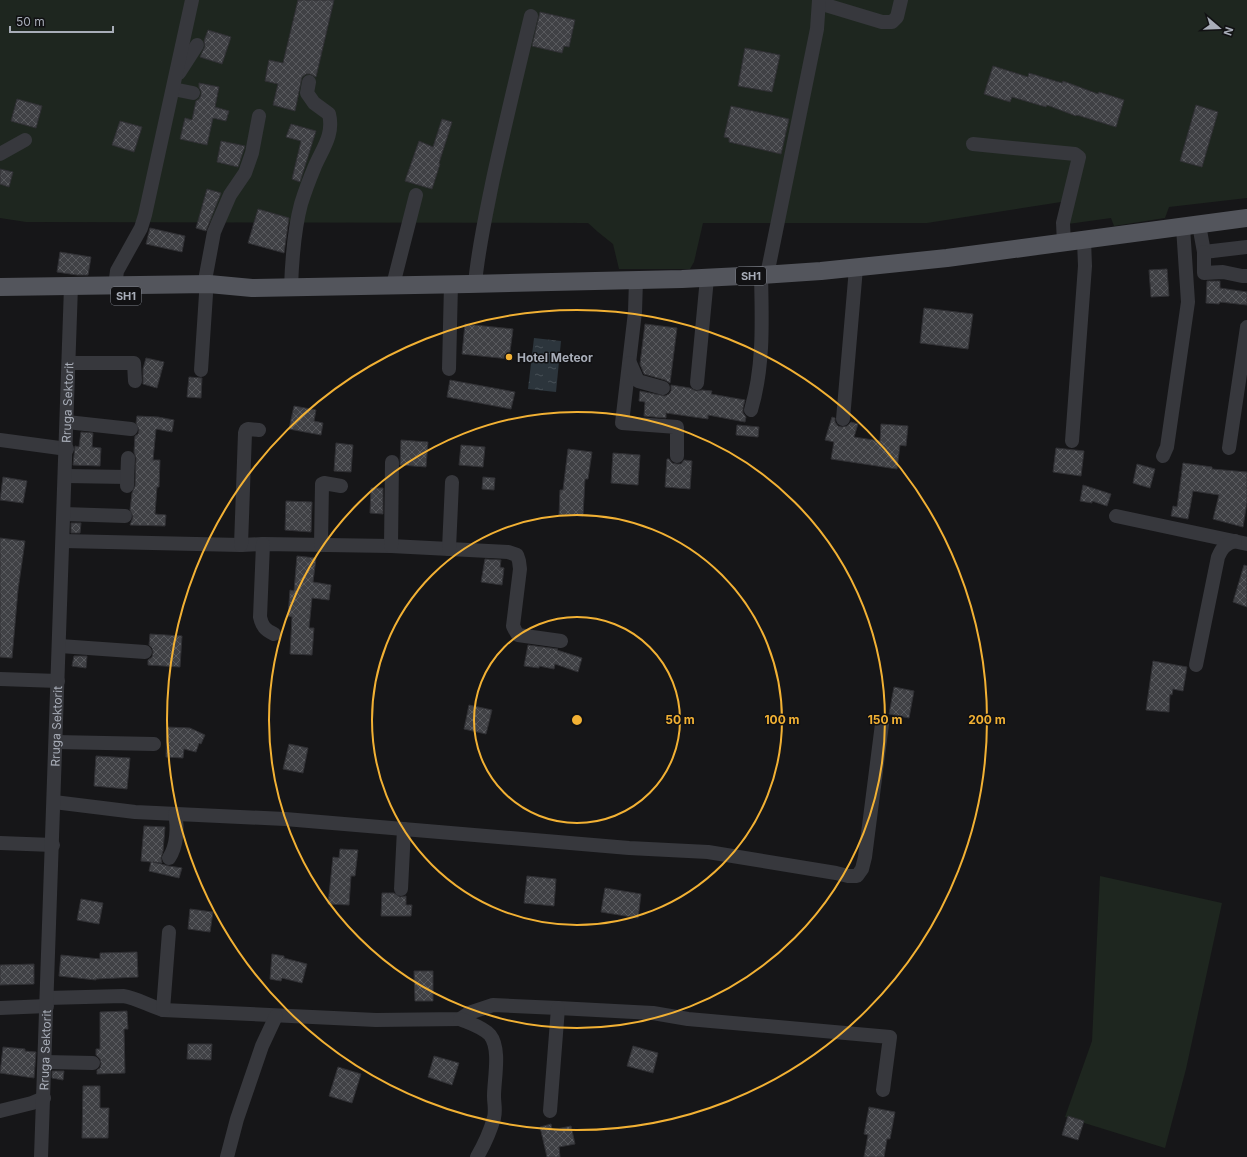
<svg xmlns="http://www.w3.org/2000/svg" width="1247" height="1157" font-family="Inter,sans-serif">
<defs>
<pattern id="water-ripples" width="26" height="14" patternUnits="userSpaceOnUse"><rect width="26" height="14" fill="#2c353c"/><path d="M2 4q2-2 4 0t4 0M15 11q2-2 4 0t4 0" fill="none" stroke="#485056"/></pattern>
<pattern id="building-cross-hatch" width="8" height="8" patternUnits="userSpaceOnUse"><rect width="8" height="8" fill="#404145"/><path d="M0 0l8 8M0 8l8-8" fill="none" stroke="#595a5e"/></pattern>
</defs>
<rect width="100%" height="100%" fill="#161618"/>
<!-- green -->
<g fill="#1e261f">
<polygon points="0,0 1247,0 1247,198 1169,207 1165,218 1114,226 1111,218 1068,224 1074,200 927,223 703,223 694,262 690,269 619,269 613,244 598,232 588,223 26,222 0,218"/>
<polygon points="1100,876 1222,903 1186,1069 1165,1148 1065,1117 1092,1041"/>
</g>
<!-- water -->
<polygon fill="url(#water-ripples)" points="534,338 561,341 556,392 528,389"/>
<!-- building -->
<g fill="url(#building-cross-hatch)" stroke="#303034">
<polygon points="298,0 334,0 316,77 310,74 306,74 302,77 295,111 273,105 278,84 265,81 269,60 283,63"/>
<polygon points="540,12 575,20 569,47 564,46 562,53 532,46"/>
<polygon points="208,30 231,37 222,64 200,57 205,46 204,41"/>
<polygon points="745,48 780,55 772,92 738,86"/>
<polygon points="993,66 1028,77 1029,73 1062,83 1063,81 1098,94 1099,92 1124,100 1116,127 1077,115 1076,116 1047,105 1046,107 1012,97 1010,102 984,94"/>
<polygon points="199,83 219,87 215,107 229,111 226,121 213,118 207,145 180,139 185,118 192,120 196,101 199,99 201,95 201,91 199,87"/>
<polygon points="17,99 42,106 36,128 11,121"/>
<polygon points="1196,105 1218,112 1202,167 1180,161"/>
<polygon points="731,106 789,119 781,154 729,142 729,138 724,137"/>
<polygon points="442,119 452,122 439,163 440,164 432,189 405,181 419,141 433,147"/>
<polygon points="120,121 142,127 134,152 112,145"/>
<polygon points="291,124 316,131 300,182 292,179 301,141 286,137"/>
<polygon points="221,141 245,146 238,167 217,162"/>
<polygon points="0,169 13,172 9,187 0,184"/>
<polygon points="207,189 221,193 206,231 196,228"/>
<polygon points="258,209 289,218 284,253 248,243"/>
<polygon points="150,228 185,236 182,252 146,244"/>
<polygon points="60,252 91,257 88,275 77,275 57,272"/>
<polygon points="1167,269 1169,296 1151,297 1149,270"/>
<polygon points="1207,281 1220,281 1220,288 1247,292 1247,305 1220,302 1219,304 1206,303"/>
<polygon points="924,308 973,314 968,349 920,343"/>
<polygon points="465,324 513,329 509,359 462,354"/>
<polygon points="645,324 677,328 670,383 665,380 644,374 640,364"/>
<polygon points="146,358 164,362 157,388 143,384 143,369"/>
<polygon points="189,377 202,378 201,398 187,397"/>
<polygon points="450,380 515,392 511,409 447,397"/>
<polygon points="671,385 690,388 696,391 702,390 712,391 711,394 745,400 743,408 743,413 746,417 745,422 708,415 708,419 666,413 666,418 644,416 645,402 639,401 640,391 665,396 669,394 671,391"/>
<polygon points="294,406 316,410 314,421 323,423 321,435 289,429"/>
<polygon points="137,416 158,417 174,420 172,432 156,429 153,460 160,460 159,487 157,487 155,514 166,515 165,526 130,525 133,517 130,510 132,493 135,486 136,458 134,452 135,436 138,434 139,430 136,423"/>
<polygon points="832,417 835,418 835,422 838,426 842,427 847,426 851,422 858,424 854,437 880,441 881,424 908,426 906,446 900,445 897,469 831,459 834,442 825,440"/>
<polygon points="737,425 759,427 758,437 736,435"/>
<polygon points="81,432 93,433 92,447 101,448 100,466 73,465 75,446 79,447"/>
<polygon points="401,440 428,442 426,467 400,465"/>
<polygon points="336,443 353,445 351,472 334,471"/>
<polygon points="461,445 485,447 483,467 459,465"/>
<polygon points="1056,448 1084,451 1081,476 1053,472"/>
<polygon points="568,449 592,452 588,479 585,479 583,516 559,515 560,490 563,490"/>
<polygon points="613,453 640,455 638,485 611,483"/>
<polygon points="667,459 669,459 672,463 677,464 681,464 684,460 692,461 690,489 665,487"/>
<polygon points="1183,463 1212,467 1212,469 1247,472 1247,502 1243,527 1213,519 1219,495 1193,491 1188,519 1171,516 1173,506 1177,507"/>
<polygon points="1137,464 1155,469 1150,488 1133,483"/>
<polygon points="3,477 27,481 23,503 0,500"/>
<polygon points="483,477 495,478 494,490 482,489"/>
<polygon points="1083,485 1111,494 1107,506 1092,501 1092,503 1080,501"/>
<polygon points="371,488 383,488 383,514 370,513"/>
<polygon points="286,501 312,502 311,532 285,530"/>
<polygon points="71,523 81,523 80,533 71,533"/>
<polygon points="0,538 25,541 18,590 12,658 0,657"/>
<polygon points="297,556 316,558 313,582 331,585 329,600 312,598 309,628 314,628 312,655 290,654 292,617 288,616 290,590 294,591"/>
<polygon points="485,559 501,560 500,567 504,568 502,585 481,582"/>
<polygon points="1244,565 1247,566 1247,607 1233,602"/>
<polygon points="150,634 182,636 180,667 148,665 148,660 152,657 153,652 152,648 149,645"/>
<polygon points="528,645 558,649 557,650 582,658 578,672 555,664 554,669 539,666 539,668 524,666"/>
<polygon points="74,656 87,656 86,668 72,666"/>
<polygon points="1153,661 1187,667 1183,691 1173,689 1172,695 1170,694 1169,712 1146,710"/>
<polygon points="894,687 914,691 909,718 889,714"/>
<polygon points="469,705 492,710 486,734 464,729"/>
<polygon points="167,727 190,728 205,735 201,744 199,743 196,752 184,749 183,758 166,757"/>
<polygon points="289,744 308,748 303,773 283,769"/>
<polygon points="96,756 130,758 127,789 94,786"/>
<polygon points="144,826 165,827 163,851 161,858 162,863 153,862 169,866 182,868 179,878 149,871 151,862 141,861"/>
<polygon points="340,849 358,850 355,876 351,876 349,905 328,904 333,857 339,858"/>
<polygon points="527,876 556,879 554,906 524,903"/>
<polygon points="605,888 641,894 638,918 601,912"/>
<polygon points="382,893 394,893 400,897 406,896 406,905 412,905 411,916 381,916"/>
<polygon points="81,899 103,903 99,924 77,920"/>
<polygon points="190,909 213,912 210,932 188,929"/>
<polygon points="137,952 138,977 96,979 96,980 59,976 61,955 100,959 100,953"/>
<polygon points="272,954 284,956 284,958 307,964 302,983 282,978 281,981 270,979"/>
<polygon points="34,964 34,984 0,985 0,965"/>
<polygon points="414,971 433,971 433,1001 415,1001"/>
<polygon points="127,1011 128,1029 124,1029 125,1073 97,1074 97,1070 100,1068 101,1064 100,1059 96,1055 96,1049 100,1049 100,1012"/>
<polygon points="188,1044 212,1044 211,1060 187,1059"/>
<polygon points="633,1046 658,1053 653,1073 627,1066"/>
<polygon points="3,1047 25,1049 25,1051 36,1052 34,1078 0,1073"/>
<polygon points="434,1056 459,1063 452,1085 428,1077"/>
<polygon points="338,1067 361,1074 352,1103 329,1096"/>
<polygon points="52,1071 64,1071 63,1080 52,1078"/>
<polygon points="83,1086 100,1086 100,1108 109,1108 108,1138 82,1138"/>
<polygon points="869,1107 895,1112 890,1139 887,1139 884,1157 864,1157 868,1135 864,1134"/>
<polygon points="1068,1116 1084,1121 1078,1140 1062,1135"/>
<polygon points="551,1124 552,1130 571,1126 575,1144 559,1147 560,1157 547,1157 540,1127"/>
</g>
<g fill="none" stroke-linecap="round" stroke-linejoin="round">
<!-- minor -->
<g stroke="#37383d" stroke-width="14">
<polyline points="819,3 882,22 892,22 897,17 901,0"/>
<polyline points="179,73 197,45"/>
<polyline points="173,89 193,93"/>
<polyline points="973,144 1075,154 1079,157 1063,223 1064,243"/>
<polyline points="0,154 25,140"/>
<polyline points="1199,225 1204,252 1247,247"/>
<polyline points="1204,252 1204,273 1223,272 1242,276 1247,276"/>
<polyline points="767,275 817,29 819,0"/>
<polyline points="636,280 635,312 622,423 677,427 677,456"/>
<polyline points="205,284 206,275 214,232 230,195 245,173 252,153 259,116"/>
<path d="M 475,284 C 478,249 486,214 493,179 C 505,124 518,70 531,16"/>
<polyline points="393,285 416,195"/>
<polyline points="115,286 117,271 141,228 145,215 192,0"/>
<path d="M 291,287 C 292,260 294,230 301,204 C 305,191 310,178 315,166 C 323,148 334,134 329,114 L 314,103 L 307,93 L 309,82"/>
<polyline points="70,363 134,363 135,381"/>
<polyline points="630,363 638,381 663,388"/>
<polyline points="449,369 451,284"/>
<polyline points="201,370 206,294"/>
<polyline points="697,383 707,278"/>
<path d="M 751,410 C 764,366 762,321 761,275"/>
<polyline points="843,419 856,268"/>
<polyline points="67,422 131,429"/>
<polyline points="0,440 67,449"/>
<polyline points="1072,441 1085,266 1084,240"/>
<polyline points="1229,448 1247,327"/>
<polyline points="1163,456 1167,447 1188,302 1183,227"/>
<polyline points="66,476 127,477"/>
<polyline points="127,486 128,458"/>
<polyline points="64,514 125,516"/>
<polyline points="1116,516 1247,544"/>
<polyline points="63,541 241,545 263,544 391,546 508,552 517,555 519,561 520,569 513,626 515,630 518,635 561,641"/>
<path d="M 263,544 L 260,617 C 262,626 265,630 274,634"/>
<polyline points="241,545 245,433 246,430 248,429 259,430"/>
<polyline points="321,545 322,484 324,483 341,486"/>
<polyline points="391,546 392,462"/>
<polyline points="449,549 452,482"/>
<polyline points="60,646 145,652"/>
<path d="M 1196,665 L 1218,557 C 1222,548 1225,544 1235,541"/>
<polyline points="0,679 58,681"/>
<polyline points="56,742 154,744"/>
<polyline points="54,802 135,812 285,819 629,848 708,852 836,873 848,876 857,876 862,869 865,857 882,724"/>
<polyline points="0,843 53,845"/>
<path d="M 169,858 C 177,846 178,827 175,814"/>
<polyline points="401,889 404,829"/>
<path d="M 47,998 L 123,996 C 137,998 149,1006 163,1010 L 376,1020 L 460,1019 L 469,1013 L 493,1005 L 558,1008 L 653,1013 L 688,1019 L 890,1037 L 883,1090"/>
<polyline points="0,1008 47,1006"/>
<polyline points="163,1010 169,932"/>
<path d="M 460,1019 C 469,1023 483,1027 490,1035 C 501,1049 494,1079 494,1096 C 494,1104 496,1110 494,1118 C 490,1132 484,1145 477,1157"/>
<polyline points="45,1062 93,1063"/>
<polyline points="0,1111 32,1103 44,1098"/>
<polyline points="550,1111 558,1008"/>
<path id="s1" d="M 41,1157 L 71,286"/>
<polyline points="227,1157 237,1119 262,1046 276,1016"/>
</g>
<!-- major -->
<polyline stroke="#53555c" stroke-width="18" points="0,287 209,284 252,288 469,284 682,279 761,275 821,271 947,258 1247,218"/>
</g>
<!-- distance rings -->
<g fill="none" stroke="#f2b134" stroke-width="2">
<circle cx="577" cy="720" r="103"/>
<circle cx="577" cy="720" r="205"/>
<circle cx="577" cy="720" r="308"/>
<circle cx="577" cy="720" r="410"/>
</g>
<!-- markers -->
<circle fill="#f2b134" stroke="#111113" stroke-width="1.5" cx="509" cy="357" r="4"/>
<g text-anchor="middle" dominant-baseline="central" stroke-width="3" stroke-linejoin="round" paint-order="stroke">
<!-- shield labels -->
<g fill="#111113" stroke="#7b7e86" stroke-width="1">
<rect x="736" y="267" width="30" height="18" rx="3"/>
<rect x="111" y="287" width="30" height="18" rx="3"/>
</g>
<g font-size="11" font-weight="bold" fill="#a8adb8">
<text x="751" y="276">SH1</text>
<text x="126" y="296">SH1</text>
</g>
<!-- poi labels -->
<g font-size="12" font-weight="bold" fill="#a8adb8" stroke="#111113" text-anchor="start">
<text x="517" y="357">Hotel Meteor</text>
</g>
<!-- street labels -->
<g font-size="12" fill="#a8adb8" stroke="#111113">
<text stroke="none"><textPath href="#s1" startOffset="755">Rruga Sektorit</textPath></text>
<text stroke="none"><textPath href="#s1" startOffset="431">Rruga Sektorit</textPath></text>
<text stroke="none"><textPath href="#s1" startOffset="107">Rruga Sektorit</textPath></text>
</g>
</g>
<circle cx="577" cy="720" r="6" fill="#f2b134" stroke="#111113" stroke-width="2"/>
<g font-size="12" text-anchor="middle" font-weight="bold" fill="#f2b134" stroke="#111113" stroke-width="3" stroke-linejoin="round" paint-order="stroke">
<text x="680" y="724">50 m</text>
<text x="782" y="724">100 m</text>
<text x="885" y="724">150 m</text>
<text x="987" y="724">200 m</text>
</g>
<!-- north arrow -->
<g transform="translate(1219 28) rotate(109)" stroke="#111113" stroke-width="3" paint-order="stroke">
<path d="M0-3L7 15L0 10L-7 15Z" fill="#a8adb8"/>
<text y="-6" font-size="11" font-weight="bold" text-anchor="middle" fill="#a8adb8">N</text>
</g>
<!-- scale -->
<path d="M10 26v6h103v-6" fill="none" stroke="#a8adb8" stroke-width="2"/>
<text x="16" y="26" font-size="12" fill="#a8adb8" stroke="#111113" stroke-width="3" paint-order="stroke">50 m</text>
</svg>
